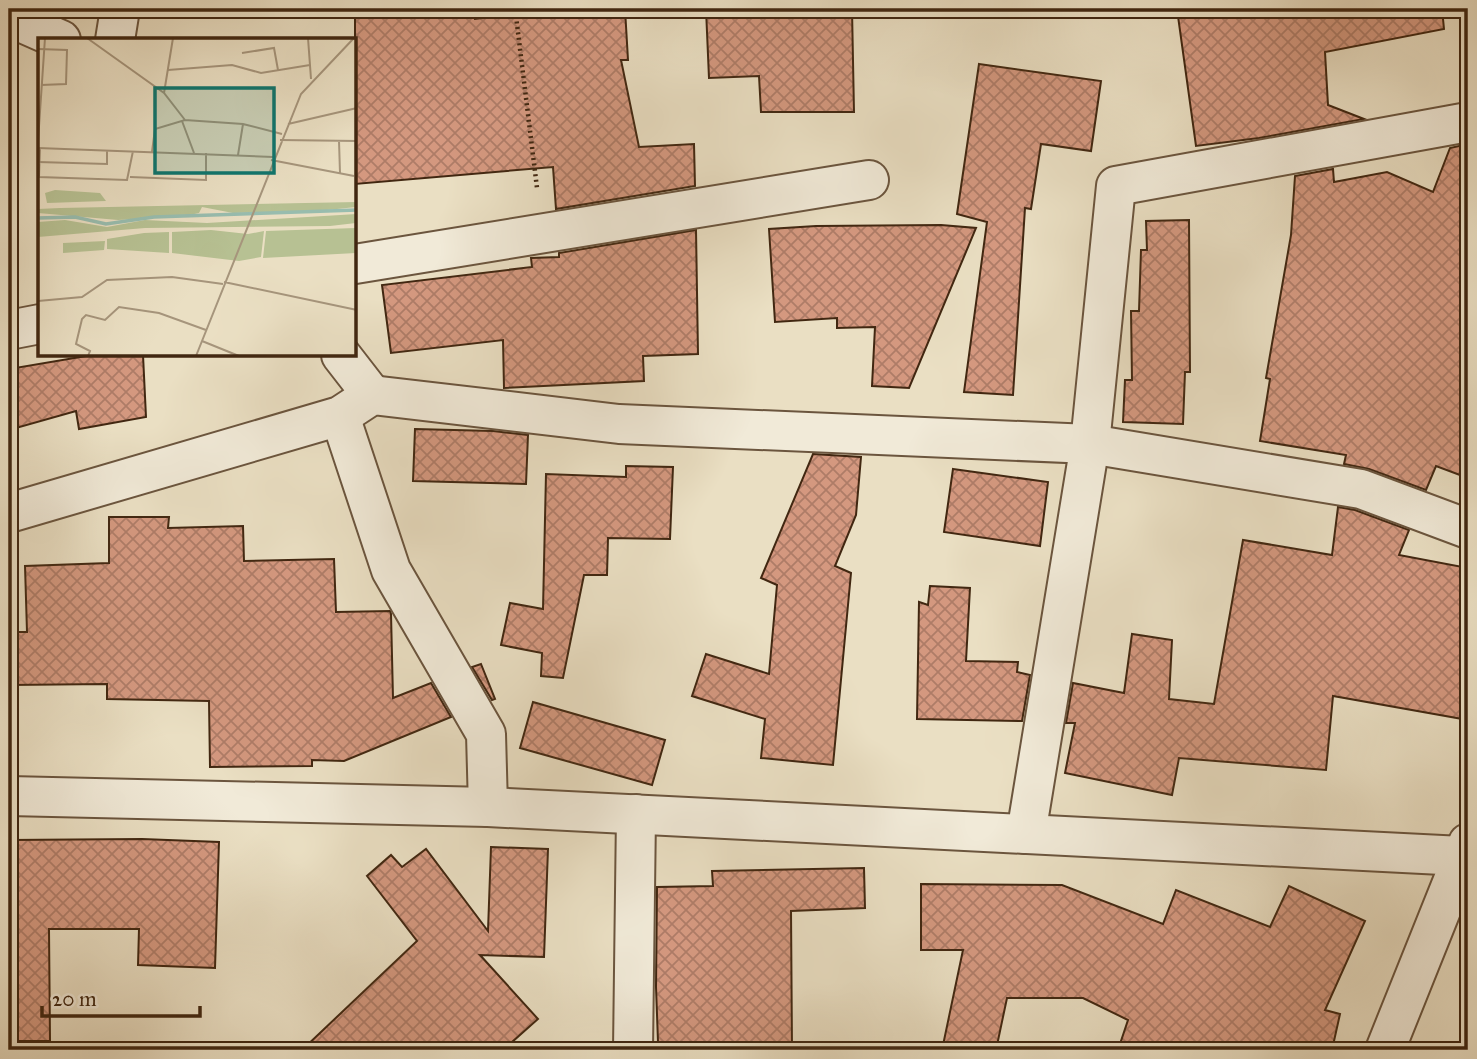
<svg xmlns="http://www.w3.org/2000/svg" width="1477" height="1059" font-family="'IM FELL Great Primer',serif">
<defs>
<pattern id="building-cross-hatch" width="8" height="8" patternUnits="userSpaceOnUse" patternTransform="scale(1.75)"><rect width="8" height="8" fill="#d4987f"/><path d="M0 0l8 8M0 8l8-8" fill="none" stroke="#ae7c67"/></pattern>
</defs>
<rect width="100%" height="100%" fill="#eadfc3"/>
<filter id="stains"><feTurbulence type="fractalNoise" baseFrequency=".00286" numOctaves="4"/><feColorMatrix values="0 0 0 0 .2 0 0 0 0 .09 0 0 0 0 .02 0 0 0 .5 -.17"/></filter>
<radialGradient id="worn" r=".72"><stop offset=".6" stop-color="#630" stop-opacity="0"/><stop offset="1" stop-color="#630" stop-opacity=".3"/></radialGradient>
<!-- building -->
<g fill="url(#building-cross-hatch)" stroke="#412711" stroke-width="2">
<polygon points="355,9 473,9 475,19 551,9 625,9 628,60 621,60 639,147 694,144 695,186 556,209 553,167 355,184"/>
<polygon points="706,9 757,9 757,11 852,9 854,112 761,112 759,76 709,78"/>
<polygon points="1177,9 1442,9 1444,29 1325,52 1328,105 1364,119 1259,138 1196,146"/>
<polygon points="979,64 1101,81 1091,151 1041,144 1031,209 1025,208 1013,395 964,392 987,222 957,214"/>
<polygon points="1468,144 1468,478 1436,466 1426,490 1369,469 1344,464 1346,455 1260,441 1270,379 1266,378 1291,235 1295,176 1333,169 1334,182 1387,172 1433,192 1450,148"/>
<polygon points="1189,220 1190,372 1185,372 1183,424 1123,422 1125,380 1132,380 1131,311 1139,311 1141,250 1147,250 1146,221"/>
<polygon points="941,225 976,228 909,388 872,386 875,327 837,328 837,318 775,322 769,229 816,226"/>
<polygon points="696,230 698,354 643,356 644,381 504,388 503,340 391,353 382,285 532,267 531,258 559,257 559,253"/>
<polygon points="92,355 143,355 146,417 79,429 76,411 9,430 9,369"/>
<polygon points="415,429 493,431 528,435 526,484 413,481"/>
<polygon points="813,454 861,457 856,515 835,566 851,573 833,765 761,758 765,719 692,696 706,654 769,674 777,585 761,578"/>
<polygon points="626,466 673,467 670,539 608,538 607,575 584,575 563,678 541,676 542,653 501,645 510,603 543,609 546,474 626,477"/>
<polygon points="953,469 1048,482 1040,546 944,532"/>
<polygon points="1338,507 1355,510 1409,530 1399,555 1468,568 1468,720 1333,696 1326,770 1179,758 1172,795 1065,773 1075,723 1066,723 1073,683 1124,693 1132,634 1172,640 1169,699 1214,704 1243,540 1332,555"/>
<polygon points="109,517 169,517 168,528 243,526 244,561 334,559 336,612 390,611 391,614 393,698 431,683 451,717 344,761 312,760 312,766 210,767 209,701 107,699 107,684 9,685 9,632 27,632 25,566 109,563"/>
<polygon points="930,586 970,588 966,661 1018,662 1017,672 1030,675 1022,721 917,719 919,602 928,605"/>
<polygon points="481,664 495,699 492,700 472,667"/>
<polygon points="533,702 665,740 652,785 520,748"/>
<polygon points="142,839 219,842 215,968 138,965 139,929 49,929 50,1041 9,1041 9,840"/>
<polygon points="491,847 548,849 544,957 480,955 538,1019 503,1050 302,1050 417,941 367,876 391,855 402,867 426,849 488,931"/>
<polygon points="864,868 865,908 791,911 792,1050 694,1050 694,1042 658,1042 656,987 657,887 713,886 712,871"/>
<polygon points="921,884 1062,885 1163,924 1176,890 1270,927 1289,886 1365,921 1325,1010 1340,1014 1332,1050 1118,1050 1128,1020 1083,998 1007,998 996,1050 942,1050 963,950 921,950"/>
</g>
<g fill="none" stroke-linecap="round" stroke-linejoin="round">
<defs>
<g id="minor">
<polyline points="9,17 61,40"/>
<polyline points="115,40 120,9"/>
<polyline points="355,264 869,180"/>
<polyline points="9,330 40,324"/>
<polyline points="341,355 372,395"/>
<polyline points="340,416 391,570 486,734 488,807"/>
<polyline points="9,513 340,416 372,395 619,424 1090,444 1361,489 1468,529"/>
<polyline points="9,796 488,807 1462,856"/>
<polyline points="1026,834 1090,444 1116,186 1468,122"/>
<polyline points="633,1050 636,814"/>
<polyline points="1385,1050 1468,843"/>
</g>
</defs>
<!-- minor casing -->
<use href="#minor" stroke="#6b553e" stroke-width="42"/>
<!-- path -->
<polyline stroke="#412711" stroke-width="4.5" stroke-dasharray="2 3.5" stroke-linecap="butt" points="516,16 537,188"/>
<!-- minor -->
<use href="#minor" stroke="#f1ead8" stroke-width="38"/>
</g>
<!-- overview -->
<g transform="translate(38 38)">
<rect width="318" height="318" fill="#eadfc3"/>
<path d="M 17,152 L 62,155 L 68,163 L 9,165 L 7,155 ZM 319,164 L 318,169 L 280,173 L 195,175 L 164,169 L 161,175 L 147,178 L 80,182 L 0,175 L 0,171 L 22,170 ZM 319,176 L 318,185 L 292,188 L 107,190 L 0,199 L 0,184 L 27,182 L 69,189 L 107,182 L 169,185 ZM 318,190 L 318,215 L 225,220 L 228,193 ZM 173,192 L 210,196 L 226,193 L 223,219 L 201,223 L 134,215 L 134,194 ZM 106,195 L 131,194 L 131,215 L 69,211 L 69,201 ZM 67,203 L 66,212 L 25,215 L 25,205 Z" fill="#b7c193"/>
<path fill="none" stroke="#98bdaf" stroke-width="3.5" d="M 0,180 L 37,179 L 68,186 L 116,179 L 319,172"/>
<path fill="none" stroke="#a6957c" stroke-width="2" d="M 49,0 L 126,55 L 147,82M 270,0 L 273,41M 0,11 L 29,12 L 28,46 L 3,47M 204,15 L 236,10 L 240,32M 130,32 L 194,27 L 223,35 L 272,27M 126,55 L 135,0M 144,83 L 156,115M 250,86 L 319,70M 242,102 L 319,103M 0,103 L 7,0M 301,103 L 302,135M 0,110 L 235,119M 2,110 L 1,139 L 89,142 L 95,113M 114,114 L 117,91 L 147,82 L 205,86 L 244,96M 200,117 L 205,86M 233,122 L 316,138M 0,124 L 69,126 L 69,113M 92,139 L 168,142 L 168,115M 186,244 L 319,272M 0,263 L 44,259 L 69,242 L 134,239 L 185,246M 164,303 L 201,318M 50,318 L 52,313 L 38,306 L 44,281 L 48,277 L 67,282 L 81,269 L 121,275 L 168,292M 158,318 L 263,56 L 316,0"/>
<path fill="#0f766e" fill-opacity="0.15" stroke="#0f766e" stroke-width="3.5" d="M 117,50 L 236,50 L 236,135 L 117,135 Z"/>
<rect width="318" height="318" fill="none" stroke="#412711" stroke-width="3.5"/>
</g>
<!-- margin -->
<rect width="1477" height="1059" fill="none" stroke="#eadfc3" stroke-width="35"/>
<rect x="10" y="10" width="1456" height="1038" fill="none" stroke="#412711" stroke-width="3.5"/>
<rect x="18" y="18" width="1442" height="1024" fill="none" stroke="#412711" stroke-width="2"/>
<!-- scale -->
<path d="M42 1006v10h158v-10" fill="none" stroke="#412711" stroke-width="3.5"/>
<text x="52" y="1006" font-size="21" fill="#412711" stroke="#f1ead8" stroke-width="5" paint-order="stroke">20 m</text>
<rect width="100%" height="100%" filter="url(#stains)"/>
<rect width="100%" height="100%" fill="url(#worn)"/>
</svg>
